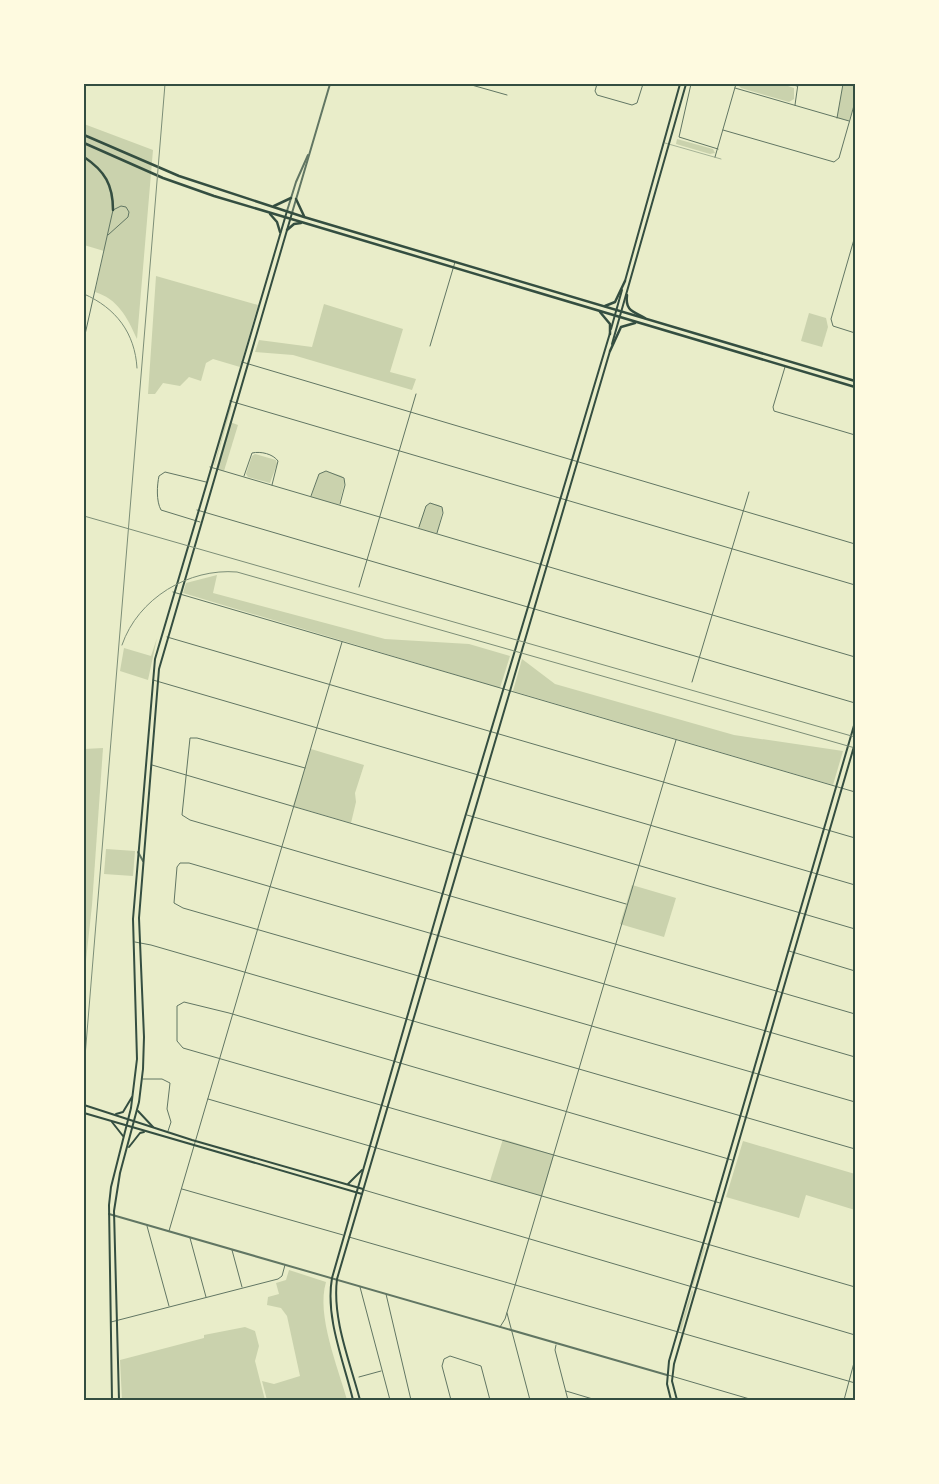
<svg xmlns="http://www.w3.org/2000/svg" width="939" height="1484" font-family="Arial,sans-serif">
<rect width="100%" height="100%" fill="#e9edc9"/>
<!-- green -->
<g fill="#cad2ad">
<polygon points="737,84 782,84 794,88 794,99 789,102 741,88"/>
<polygon points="843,84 855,84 855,102 849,121 837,118"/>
<path d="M 84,124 L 153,150 L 137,339 C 127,317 118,299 95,292 L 104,251 L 84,245 Z"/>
<polygon points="677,139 713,149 715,153 710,154 676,144"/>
<polygon points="156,276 258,305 240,367 213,359 206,363 201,381 189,377 180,386 163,383 155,394 148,394"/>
<polygon points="324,304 403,329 390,372 416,379 412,390 293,355 255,352 259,340 312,347"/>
<polygon points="809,313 826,318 828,327 822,347 801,341"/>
<polygon points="232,405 215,465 214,466 230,406"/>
<polygon points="230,422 238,425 224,471 216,469"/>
<polygon points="255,454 276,460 277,464 270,483 248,477 246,474 252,456"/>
<polygon points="326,471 342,476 345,481 339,505 311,497 319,474"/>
<polygon points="430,503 439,505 443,509 437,534 418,528 426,506"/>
<polygon points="217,575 213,593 385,639 469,644 510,656 500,688 183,593 186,583"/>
<polygon points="157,638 148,680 120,671 124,648 151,656"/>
<polygon points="522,659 555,684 734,735 843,751 833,785 513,691"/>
<polygon points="103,748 92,905 84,979 84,749"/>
<polygon points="311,749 364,765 355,793 356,802 351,823 293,806"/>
<polygon points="106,849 135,851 133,876 104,874"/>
<polygon points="632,885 676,898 664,937 620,924"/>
<polygon points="503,1139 554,1155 542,1196 490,1181"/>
<polygon points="743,1141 855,1174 855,1210 806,1195 799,1218 726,1197"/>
<polygon points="704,1246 705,1248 693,1286 692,1284"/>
<path d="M 289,1270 L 326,1282 C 316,1315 338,1367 347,1400 L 267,1400 L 262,1381 L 274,1384 L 300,1376 L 287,1316 L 281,1308 L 267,1305 L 268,1297 L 279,1294 L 276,1283 L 286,1280 Z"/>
<polygon points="692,1290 693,1292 681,1331 679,1330"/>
<polygon points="245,1327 255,1331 259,1346 255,1361 265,1400 122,1400 120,1360 204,1338 204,1335"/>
</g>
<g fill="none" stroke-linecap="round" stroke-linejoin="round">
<!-- service -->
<polyline stroke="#617663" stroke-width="0.5" points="665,143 721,159"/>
<!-- minor -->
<g stroke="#617663" stroke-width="1">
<polyline points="468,84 507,95"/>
<polyline points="597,84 595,91 597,95 632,105 637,103 643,84"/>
<polyline points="691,84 679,137 718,149"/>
<polyline points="790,84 797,86"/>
<polyline points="735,88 849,121"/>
<polyline points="795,105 798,84"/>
<polyline points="837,118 843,84"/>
<polyline points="723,130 834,162 839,158 855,102"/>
<polyline points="715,157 736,84"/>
<polyline points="855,236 831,319 833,326 855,333"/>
<polyline points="84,339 113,210 121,206 126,207 129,212 128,217 108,235"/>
<polyline points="430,346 455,262"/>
<polyline points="242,362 855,544"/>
<polyline points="785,367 773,407 774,411 855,435"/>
<polyline points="230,401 855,585"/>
<polyline points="210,467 855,657"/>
<path d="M 244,476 L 252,453 C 261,451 273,454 278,461 L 272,485"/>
<polyline points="311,496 319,474 326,471 344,478 345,485 340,504"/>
<polyline points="197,510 855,703"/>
<path d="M 200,522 L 161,510 C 156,501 157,485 159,476 L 165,472 L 206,482"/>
<polyline points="419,527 426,506 430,503 442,507 443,513 437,533"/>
<polyline points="359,587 416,394"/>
<polyline points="173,592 855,792"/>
<polyline points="167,637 855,838"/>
<polyline points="153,680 855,885"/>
<polyline points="692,682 749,492"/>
<polyline points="152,765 626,904"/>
<polyline points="305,768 197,738 190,738 182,815 190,820 855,1014"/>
<polyline points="467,815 855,929"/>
<polyline points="135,942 151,945 855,1149"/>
<polyline points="789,951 855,971"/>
<polyline points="855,1057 189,863 180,863 177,867 174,903 183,908 855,1102"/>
<polyline points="143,1079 162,1079 170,1083 167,1109 171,1122 168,1131"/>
<polyline points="208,1099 855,1287"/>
<polyline points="182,1189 343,1235"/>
<polyline points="364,1190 855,1335"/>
<polyline points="720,1203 183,1048 177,1041 177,1006 184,1002 229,1013 732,1160"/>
<polyline points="147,1226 169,1306"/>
<polyline points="169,1231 342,642"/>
<polyline points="349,1237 855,1383"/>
<polyline points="190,1238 206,1297"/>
<polyline points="232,1250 242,1287"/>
<polyline points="360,1287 390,1400"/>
<polyline points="386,1294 411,1400"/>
<polyline points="507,1313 530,1400"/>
<polyline points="111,1322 278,1279 282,1276 285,1265"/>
<polyline points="500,1327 505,1319 514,1289 676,740"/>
<polyline points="556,1345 555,1350 568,1400"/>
<polyline points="668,1375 753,1400"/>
<polyline points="359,1377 381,1371"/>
<polyline points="566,1391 596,1400"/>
<polyline points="451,1400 442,1366 444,1359 450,1356 481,1366 490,1400"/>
<polyline points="844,1400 855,1359"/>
</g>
<!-- tertiary -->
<g stroke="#617663" stroke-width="2">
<polyline points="287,211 296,182 308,155"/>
<polyline points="292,213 330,84"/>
<polyline points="138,852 143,861"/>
<polyline points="109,1214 667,1375"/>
</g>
<!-- secondary -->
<g stroke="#344e41" stroke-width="2">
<polyline points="625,281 680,84"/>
<polyline points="611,329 622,290"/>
<polyline points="612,344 686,84"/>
<polyline points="84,1105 192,1140 363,1189"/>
<polyline points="138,1111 153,1127"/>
<polyline points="84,1113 362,1194"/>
<polyline points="116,1114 123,1112 132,1097"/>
<polyline points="112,1122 123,1136"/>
<polyline points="129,1147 140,1133 144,1132"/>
<polyline points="348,1184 362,1170"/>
<polyline points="112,1400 109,1205 111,1187 131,1108 137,1059 133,919 155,659 287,211"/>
<polyline points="119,1400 114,1211 120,1173 139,1102 143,1069 144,1037 139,918 159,669 292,213"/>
<path d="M 353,1400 C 344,1362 325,1318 332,1278 L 454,854 L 610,333"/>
<path d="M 360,1400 C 350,1362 332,1319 337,1279 L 610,351"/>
<polyline points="671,1400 667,1384 669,1361 855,722"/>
<polyline points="677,1400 672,1381 674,1364 855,743"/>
</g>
<!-- primary -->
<g stroke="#344e41" stroke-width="2.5">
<polyline points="84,135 179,176 304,217 855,381"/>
<polyline points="84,143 163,178 214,196 855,387"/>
<path d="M 84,157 C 105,171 113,185 113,210"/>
<polyline points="296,199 304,216"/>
<polyline points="274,206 291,198"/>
<polyline points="270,214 277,222 280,232"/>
<polyline points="287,230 294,224 301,223"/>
<path d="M 627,295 C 625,310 632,311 645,318"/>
<polyline points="605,306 615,302 625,281"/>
<polyline points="600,312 610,324 610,334"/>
<polyline points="610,351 621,327 635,323"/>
</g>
<!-- rail -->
<g stroke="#7c8e77" stroke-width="1">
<path d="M 84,294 C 116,308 135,333 137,368"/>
<polyline points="84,516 855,737"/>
<path d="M 122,645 C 138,598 189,568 237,572 L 855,748"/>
<polyline points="84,1069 165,84"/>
</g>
</g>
<!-- border -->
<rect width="939" height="1484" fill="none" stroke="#fefae0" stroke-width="170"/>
<rect x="85" y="85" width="769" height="1314" fill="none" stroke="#344e41" stroke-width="2"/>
</svg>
